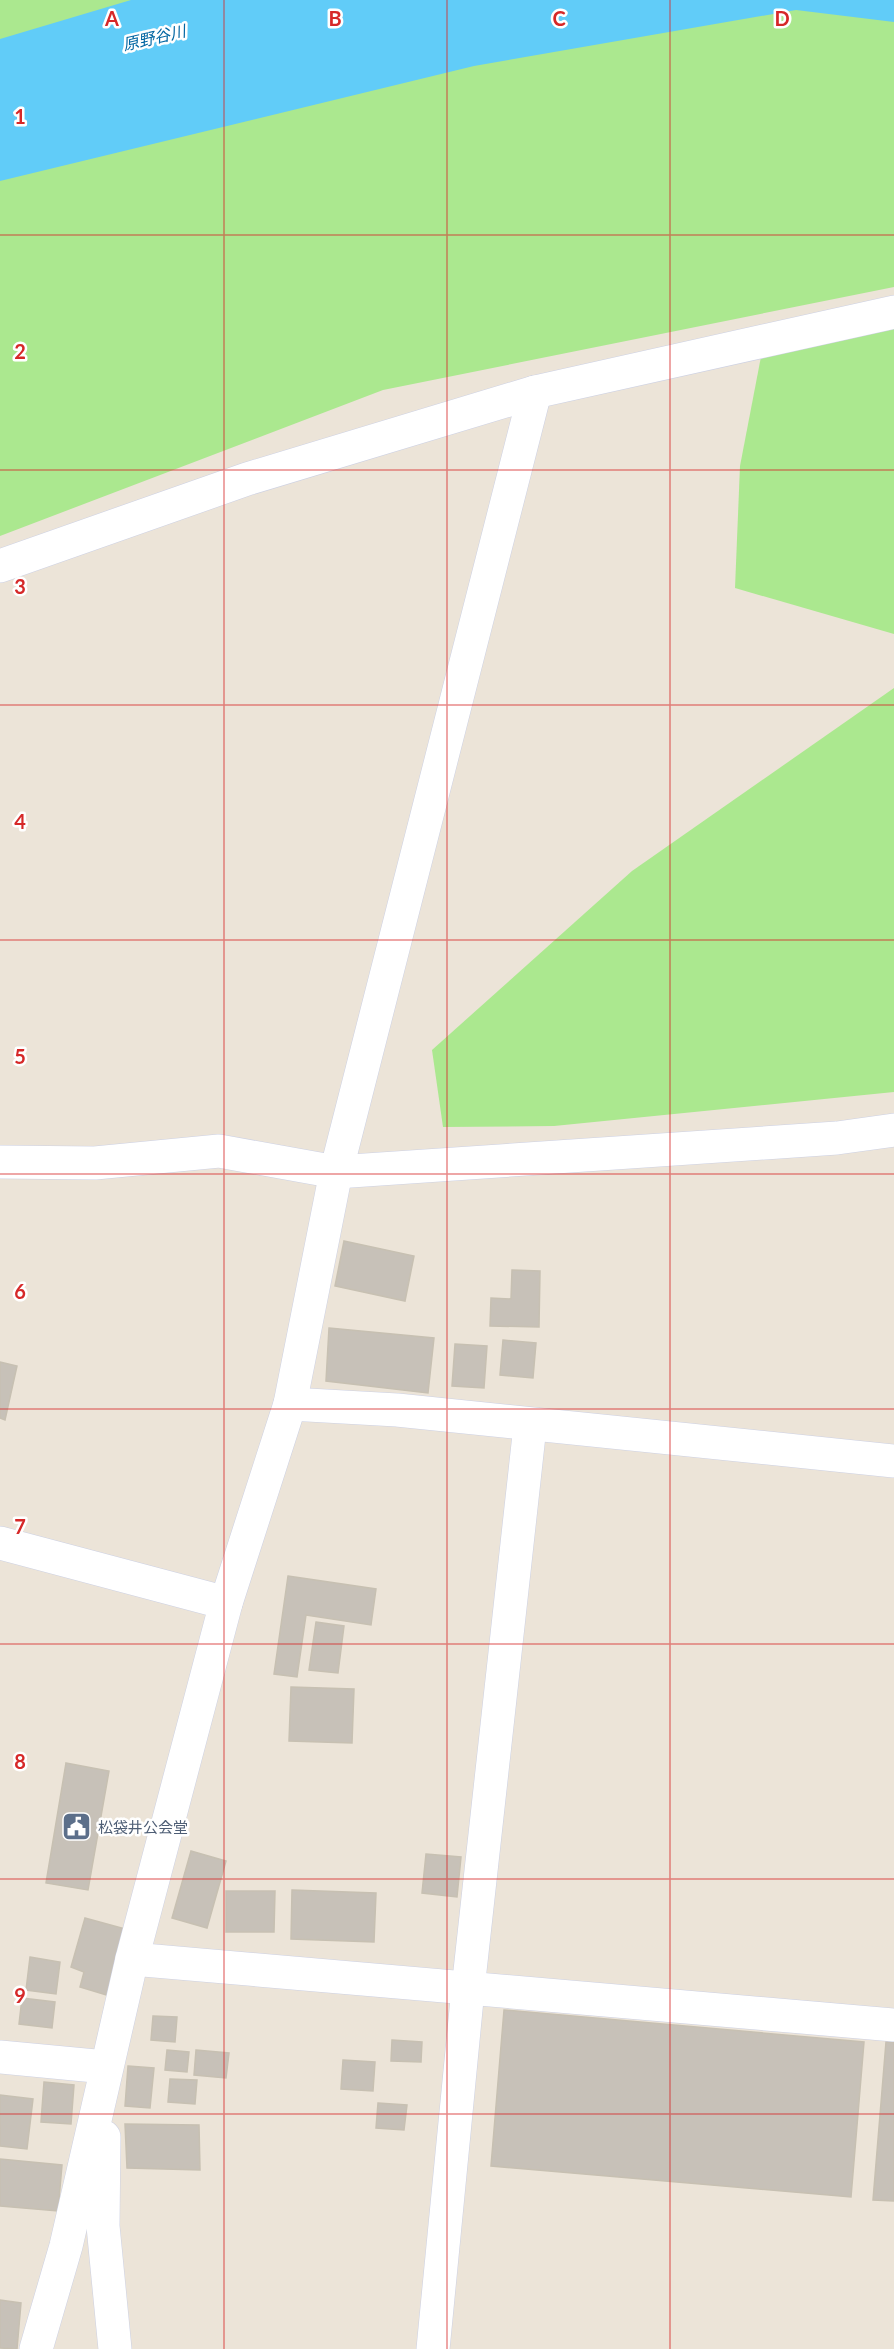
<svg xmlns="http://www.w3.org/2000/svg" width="894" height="2349" font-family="Lato,'Noto Sans JP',sans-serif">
<rect width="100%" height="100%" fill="#ece4d8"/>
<!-- green -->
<g fill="#abe88f">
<polygon points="0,0 894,0 894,287 383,390 0,536"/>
<polygon points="894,312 894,634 735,588 740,466 764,341"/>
<polygon points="894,688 894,1092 554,1126 443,1127 432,1050 632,871"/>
</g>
<!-- water -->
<polygon fill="#61ccf8" points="131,0 894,0 894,22 796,10 474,66 0,181 0,39"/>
<!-- building -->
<g fill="#c7c1b8" stroke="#c7c0b2" stroke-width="1.5">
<polygon points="344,1241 414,1256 405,1301 335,1286"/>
<polygon points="512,1270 540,1271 539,1327 490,1326 491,1298 511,1299"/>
<polygon points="329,1328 434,1338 428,1393 326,1381"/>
<polygon points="503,1340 536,1343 533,1378 500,1375"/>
<polygon points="455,1344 487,1346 484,1388 452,1386"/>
<polygon points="0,1362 17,1366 5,1420 0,1418"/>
<polygon points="288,1576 376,1589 371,1625 306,1615 297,1677 274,1674"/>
<polygon points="316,1622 344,1626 338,1673 309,1670"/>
<polygon points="291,1687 354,1689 352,1743 289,1741"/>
<polygon points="66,1763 109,1771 88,1890 46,1883"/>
<polygon points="191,1851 226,1861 207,1928 172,1918"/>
<polygon points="426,1854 461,1857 457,1897 422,1893"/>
<polygon points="292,1890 376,1893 374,1942 291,1939"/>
<polygon points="226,1891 275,1891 274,1932 226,1932"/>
<polygon points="85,1918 129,1930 110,1996 80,1987 84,1972 71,1967"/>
<polygon points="30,1957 60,1962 56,1994 26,1990"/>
<polygon points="22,1998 55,2002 52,2028 19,2024"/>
<polygon points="504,2010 864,2042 851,2197 491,2166"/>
<polygon points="153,2016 177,2017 175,2042 151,2040"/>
<polygon points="392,2040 422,2042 421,2062 391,2061"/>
<polygon points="886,2042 894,2042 894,2201 873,2200"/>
<polygon points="167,2050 189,2052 187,2072 165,2070"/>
<polygon points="196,2050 229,2053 226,2078 194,2075"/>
<polygon points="343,2060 375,2062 373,2091 341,2089"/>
<polygon points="128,2066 154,2068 150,2108 125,2106"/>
<polygon points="170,2079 197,2080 195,2104 168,2102"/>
<polygon points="44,2082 74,2085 71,2124 41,2122"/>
<polygon points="0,2095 33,2099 27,2149 0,2146"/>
<polygon points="378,2103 407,2105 404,2130 376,2128"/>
<polygon points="125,2124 199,2125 200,2170 127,2168"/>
<polygon points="0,2159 62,2165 58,2211 0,2206"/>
<polygon points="0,2300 21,2303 17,2349 0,2348"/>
</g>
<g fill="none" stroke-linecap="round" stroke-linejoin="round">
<defs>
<g id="minor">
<polyline points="0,566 247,479 535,392 894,312"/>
<polyline points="0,1162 95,1163 219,1151 336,1172 837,1138 894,1130"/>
<polyline points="290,1404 397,1410 894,1461"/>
<polyline points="0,1543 226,1603"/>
<polyline points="132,1959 894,2025"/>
<polyline points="0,2057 106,2067"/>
<polyline points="104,2137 103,2226 115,2349"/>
<polyline points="36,2349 66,2246 132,1959 226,1603 290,1404 336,1172 535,392"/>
<polyline points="433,2349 468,1989 530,1426"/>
</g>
</defs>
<!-- minor casing -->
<use href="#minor" stroke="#cdd1e3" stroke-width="34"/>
<!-- minor -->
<use href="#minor" stroke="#fff" stroke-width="33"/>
</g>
<!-- grid -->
<path fill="none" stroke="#d62828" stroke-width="1.5" stroke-opacity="0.55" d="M 224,0 L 224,2349M 447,0 L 447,2349M 670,0 L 670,2349M 0,235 L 894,235M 0,470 L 894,470M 0,705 L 894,705M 0,940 L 894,940M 0,1174 L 894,1174M 0,1409 L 894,1409M 0,1644 L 894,1644M 0,1879 L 894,1879M 0,2114 L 894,2114"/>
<!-- icons -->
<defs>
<symbol id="civic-square" viewBox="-11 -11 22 22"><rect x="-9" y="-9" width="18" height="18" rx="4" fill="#5c6f8a" stroke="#fff"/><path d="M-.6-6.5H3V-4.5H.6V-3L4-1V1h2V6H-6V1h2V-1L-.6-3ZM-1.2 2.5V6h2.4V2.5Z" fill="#fff"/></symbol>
</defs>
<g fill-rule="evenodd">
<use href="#civic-square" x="60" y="1810" width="33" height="33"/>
</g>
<g text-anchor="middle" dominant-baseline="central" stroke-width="5" stroke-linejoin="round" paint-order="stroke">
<!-- service labels -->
<g font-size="15" fill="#4e5e75" stroke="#fff" text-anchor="start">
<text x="98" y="1827">松袋井公会堂</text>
</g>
<!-- water labels -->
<g font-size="16" font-style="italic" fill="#0266a2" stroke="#fff">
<text transform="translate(154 37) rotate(-13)">原野谷川</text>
</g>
</g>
<g font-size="20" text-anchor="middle" font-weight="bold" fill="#d62828" stroke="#fff" stroke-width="5" stroke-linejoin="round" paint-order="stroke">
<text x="112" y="26">A</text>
<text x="335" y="26">B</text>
<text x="559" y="26">C</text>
<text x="782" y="26">D</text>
<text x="20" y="124">1</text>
<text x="20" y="359">2</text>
<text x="20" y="594">3</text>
<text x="20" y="829">4</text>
<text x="20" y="1064">5</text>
<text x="20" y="1299">6</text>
<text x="20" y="1534">7</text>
<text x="20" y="1769">8</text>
<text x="20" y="2003">9</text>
</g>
</svg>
